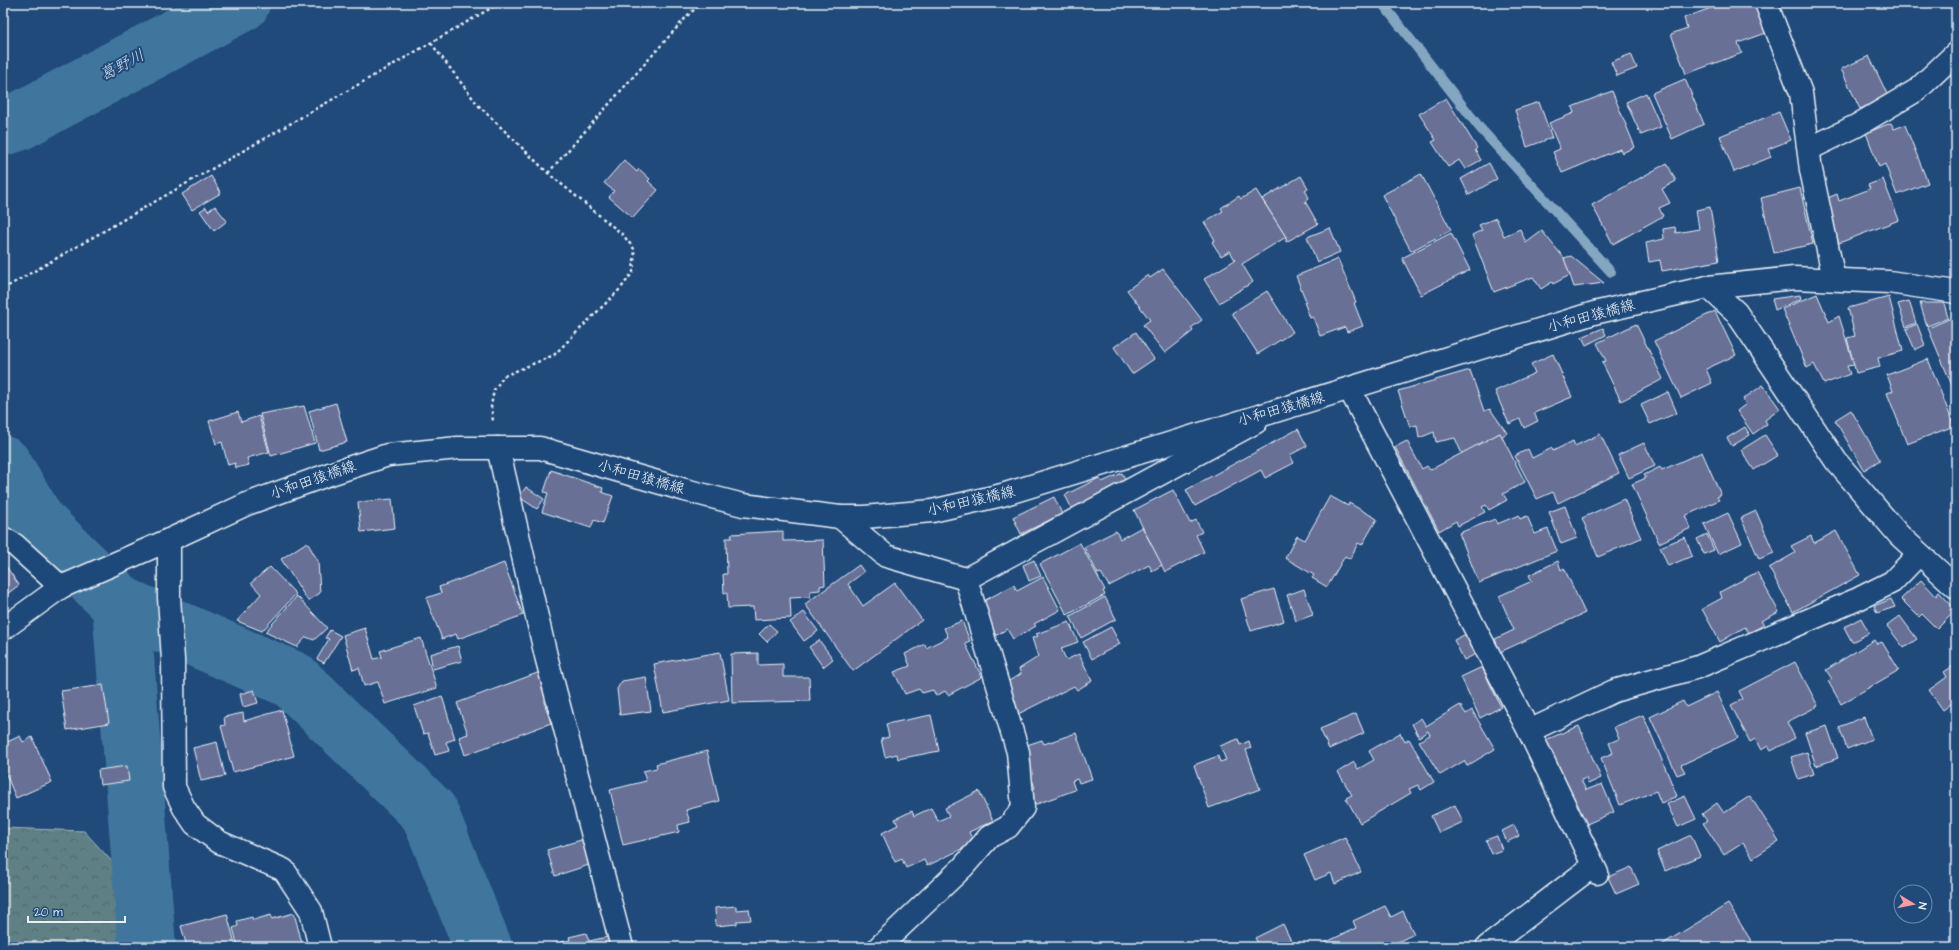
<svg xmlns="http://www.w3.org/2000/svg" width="1959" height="950" font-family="'Architects Daughter','Klee One',sans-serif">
<defs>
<pattern id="forest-crowns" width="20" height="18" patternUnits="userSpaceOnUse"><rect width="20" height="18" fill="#5f8084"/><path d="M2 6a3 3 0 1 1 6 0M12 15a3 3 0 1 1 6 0" fill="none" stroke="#54676a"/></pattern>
</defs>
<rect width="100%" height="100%" fill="#1f4a7a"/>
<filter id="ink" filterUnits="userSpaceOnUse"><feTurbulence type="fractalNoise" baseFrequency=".025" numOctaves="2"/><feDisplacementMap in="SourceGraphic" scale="8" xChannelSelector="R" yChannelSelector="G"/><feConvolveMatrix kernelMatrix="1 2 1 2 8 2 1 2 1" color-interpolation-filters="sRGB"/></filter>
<g filter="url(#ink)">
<!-- forest -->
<polygon fill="url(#forest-crowns)" stroke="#a4b8be" points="3,828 84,831 128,879 123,947 3,947"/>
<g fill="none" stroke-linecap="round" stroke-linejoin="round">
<!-- stream -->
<polyline stroke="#84a7c1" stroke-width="10" points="1382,3 1480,128 1611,272"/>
<!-- river -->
<g stroke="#41769d" stroke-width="58">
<polyline points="3,127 18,122 241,3"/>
<polyline points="3,465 37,523 121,605 293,680 429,812 483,947"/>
<polyline points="121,605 147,947"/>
</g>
</g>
<!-- building -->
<g fill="#676f96" stroke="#e8f1f8">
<polygon points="1724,3 1758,3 1769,32 1738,43 1742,53 1686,74 1671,34 1687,28 1684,18"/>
<polygon points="1631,54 1637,68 1617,76 1611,62"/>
<polygon points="1869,56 1888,96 1860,109 1841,69"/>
<polygon points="1685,79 1704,124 1672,139 1652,93"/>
<polygon points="1612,91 1635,147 1622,153 1620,149 1562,173 1553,152 1560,149 1549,123 1574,113 1572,107"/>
<polygon points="1646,93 1661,127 1641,135 1626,102"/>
<polygon points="1446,98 1477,148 1475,150 1481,160 1465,169 1459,160 1448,167 1432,142 1436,140 1419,114"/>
<polygon points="1539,102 1552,138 1527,147 1515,110"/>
<polygon points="1779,112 1791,140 1768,149 1771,157 1734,172 1720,136"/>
<polygon points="1891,123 1894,129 1905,125 1928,183 1897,195 1885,164 1879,167 1866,133"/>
<polygon points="624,160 637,172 639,169 650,179 648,181 658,190 633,218 609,197 614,191 604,183"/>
<polygon points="1489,163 1497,179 1469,195 1461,179"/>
<polygon points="1667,163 1676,181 1662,189 1670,203 1659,208 1663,216 1613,244 1592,205"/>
<polygon points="1421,174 1451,230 1411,251 1382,195"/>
<polygon points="211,176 221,193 192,210 182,194"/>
<polygon points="1301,176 1308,188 1305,190 1309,198 1305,201 1318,224 1286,242 1286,237 1262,199"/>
<polygon points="1883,179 1899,220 1839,243 1823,200 1837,194 1839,201 1870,189 1868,185"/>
<polygon points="1800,188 1813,244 1774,253 1761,198"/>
<polygon points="1256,190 1286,237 1242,264 1253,282 1219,303 1204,279 1235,260 1230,251 1221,256 1212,242 1215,240 1204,222 1223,211 1221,208 1239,196 1241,199"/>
<polygon points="215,206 227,221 214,231 200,211 206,207 208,211"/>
<polygon points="1710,207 1719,261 1662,271 1660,260 1649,262 1646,243 1664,239 1663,229 1675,227 1676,233 1699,229 1696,210"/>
<polygon points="1496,218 1504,236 1520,229 1526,243 1542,231 1564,258 1570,275 1553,284 1552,282 1541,289 1533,277 1494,292 1472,235 1482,230 1479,225"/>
<polygon points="1330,228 1340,252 1317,262 1307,237"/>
<polygon points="1451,233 1470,270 1421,295 1402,258"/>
<polygon points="1571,256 1604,283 1574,287 1564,258"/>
<polygon points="1338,259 1356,302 1354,303 1363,326 1347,332 1345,327 1320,336 1313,317 1310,318 1304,302 1306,301 1296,276"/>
<polygon points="1163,269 1202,320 1191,328 1193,331 1165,353 1143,325 1150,320 1127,290 1148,275 1150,278"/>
<polygon points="1267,291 1293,332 1258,354 1232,313"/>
<polygon points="1817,294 1829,322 1839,316 1854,365 1847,366 1850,374 1824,384 1814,364 1807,368 1782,309"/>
<polygon points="1800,295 1801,299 1775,310 1772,299"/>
<polygon points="1889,297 1903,351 1878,358 1880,367 1856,373 1847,338 1855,336 1848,308"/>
<polygon points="1909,301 1916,323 1906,327 1898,304"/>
<polygon points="1920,303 1944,303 1948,318 1927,326"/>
<polygon points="1715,311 1736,355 1706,369 1712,383 1681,398 1654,341"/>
<polygon points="1956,316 1956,395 1928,328"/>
<polygon points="1636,324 1663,379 1621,401 1602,362 1606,361 1597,343"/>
<polygon points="1917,324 1925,345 1915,350 1906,329"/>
<polygon points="1603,328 1606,335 1586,345 1582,337"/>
<polygon points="1136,332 1154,359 1132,374 1114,347"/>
<polygon points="1553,354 1572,397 1534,413 1538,421 1524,428 1520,419 1509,424 1495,391 1535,373 1531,364"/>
<polygon points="1928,359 1954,426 1907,444 1887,393 1893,391 1887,375"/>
<polygon points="1470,370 1484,411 1490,409 1507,433 1501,437 1500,433 1462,454 1455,438 1436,442 1434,432 1419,438 1417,425 1410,427 1398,391"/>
<polygon points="1763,385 1780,409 1765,420 1767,424 1753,434 1737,411 1746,404 1743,399"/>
<polygon points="1668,392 1677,413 1650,424 1641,405"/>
<polygon points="336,403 347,442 319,450 309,411"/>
<polygon points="304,406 315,443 271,456 260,414"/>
<polygon points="1851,410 1880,460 1864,470 1835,420"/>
<polygon points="238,412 241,422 259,416 269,452 247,458 249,465 236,468 235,463 228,465 222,442 216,444 209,421"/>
<polygon points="1745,427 1750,435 1732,446 1727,438"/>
<polygon points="1298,429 1307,446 1290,455 1294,463 1265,478 1261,470 1195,506 1186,490"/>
<polygon points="1500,433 1525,482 1503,494 1507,500 1489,510 1486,505 1482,507 1485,512 1458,526 1456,521 1439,531 1395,447 1407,441 1422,469 1427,466 1430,470"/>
<polygon points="1600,434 1619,473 1558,503 1553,492 1537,499 1515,456 1528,449 1532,458 1552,448 1553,451 1573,441 1575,446"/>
<polygon points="1765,435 1778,455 1754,470 1741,450"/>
<polygon points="1644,443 1655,466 1629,478 1618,455"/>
<polygon points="1702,452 1721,495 1717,497 1719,500 1685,516 1691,528 1659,543 1632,484 1646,478 1644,475 1660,467 1662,470"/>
<polygon points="551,470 603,488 602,492 613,496 603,523 594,520 591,528 542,512 548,493 544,492"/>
<polygon points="1122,473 1126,481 1072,509 1065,495 1099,478 1102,482"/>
<polygon points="526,487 544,499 537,509 519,497"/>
<polygon points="1173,490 1190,523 1196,520 1202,532 1196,535 1204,552 1165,572 1134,510"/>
<polygon points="1330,496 1348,506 1349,503 1377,519 1362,545 1358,543 1350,559 1345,556 1327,587 1312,578 1314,575 1285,558 1297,536 1305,540"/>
<polygon points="1054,497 1062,514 1021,534 1013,517"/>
<polygon points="392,499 395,528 361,532 358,502"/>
<polygon points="1624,499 1641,538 1598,557 1582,518"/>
<polygon points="1565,506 1577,538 1561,544 1549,512"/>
<polygon points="1756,511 1774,553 1759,559 1741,518"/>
<polygon points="1728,513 1742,543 1718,554 1704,524"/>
<polygon points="1519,515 1520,519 1527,516 1535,534 1548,529 1557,551 1479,583 1459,533 1495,519 1497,524"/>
<polygon points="1142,527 1162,565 1152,571 1149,565 1109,586 1101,573 1098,574 1084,547 1116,531 1120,539"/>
<polygon points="783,531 783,541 823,540 825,585 820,586 820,590 810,591 810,597 790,598 791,618 754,620 753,607 728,608 727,593 724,593 723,574 727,574 726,538 732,538 731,534"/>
<polygon points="1836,531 1860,575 1793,612 1769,568 1795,553 1791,546 1811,536 1814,543"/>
<polygon points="1707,534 1714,550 1704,554 1697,539"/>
<polygon points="1685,537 1692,556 1668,566 1660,547"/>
<polygon points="307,542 318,561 320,593 308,601 281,559"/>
<polygon points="1080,543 1105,590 1103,591 1105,595 1067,615 1040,564"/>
<polygon points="1034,560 1041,576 1029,581 1023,565"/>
<polygon points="1558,561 1561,570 1564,568 1585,613 1500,652 1495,639 1514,630 1499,596 1532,581 1529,575"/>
<polygon points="3,562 19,585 3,597"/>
<polygon points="504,563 523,615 458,639 456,634 442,639 426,598 441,593 439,587"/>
<polygon points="859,565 864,572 848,584 863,606 895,583 922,620 853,671 805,604"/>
<polygon points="270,567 296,594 262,631 237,621 261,594 251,583"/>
<polygon points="1757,572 1779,612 1761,621 1764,625 1749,633 1745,627 1720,642 1702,609 1722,598 1720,592"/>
<polygon points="1043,577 1060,610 1034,624 1036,626 1013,639 1007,629 993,637 976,605 1014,585 1017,591"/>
<polygon points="1921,580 1936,596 1939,592 1956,610 1937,629 1922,614 1919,617 1901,599"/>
<polygon points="1274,589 1284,621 1251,631 1241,599"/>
<polygon points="1304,589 1313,615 1296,621 1287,595"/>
<polygon points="297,596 327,628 314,640 306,637 297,647 265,632"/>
<polygon points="1105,597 1116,619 1081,638 1070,616"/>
<polygon points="1891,599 1895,607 1877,613 1874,606"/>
<polygon points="804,612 818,631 804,641 790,622"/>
<polygon points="1900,616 1917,639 1904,648 1887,626"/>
<polygon points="1861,618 1869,633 1852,642 1844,627"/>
<polygon points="962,621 970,641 965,643 982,677 948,695 945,691 936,696 933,690 922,693 919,689 905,694 894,672 910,666 905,654 925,644 926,648 948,637 944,628"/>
<polygon points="1069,622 1078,642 1061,648 1066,660 1079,654 1092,681 1077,690 1074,686 1018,714 1003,691 1007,682 1021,674 1019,669 1038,657 1032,638 1038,636 1036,634"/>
<polygon points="769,624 777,631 767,642 759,634"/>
<polygon points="1111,627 1120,644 1092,659 1083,642"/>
<polygon points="365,628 374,659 382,657 380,651 421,638 437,688 385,704 378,682 364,686 359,668 353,670 343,635"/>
<polygon points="330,630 341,636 324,663 317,659 329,639 325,638"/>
<polygon points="1466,634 1476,654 1464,660 1454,640"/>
<polygon points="819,640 833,659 823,667 809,647"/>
<polygon points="1874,640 1877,644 1882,642 1899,670 1841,704 1828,681 1832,679 1826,670"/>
<polygon points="458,646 462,661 433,669 430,654"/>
<polygon points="720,652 729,700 663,712 654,664"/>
<polygon points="758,653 758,665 783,664 783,677 809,677 810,701 732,703 731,654"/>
<polygon points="1795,662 1818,706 1787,722 1795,738 1771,751 1768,746 1761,750 1755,739 1750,742 1731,705 1743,699 1739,691"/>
<polygon points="1956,664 1956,711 1951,704 1943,710 1929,690 1947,677 1944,672"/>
<polygon points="1482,667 1501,707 1480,718 1461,677"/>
<polygon points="540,672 550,700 544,702 551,723 465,755 459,737 468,734 457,703"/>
<polygon points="646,677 651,711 620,715 617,689 622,681"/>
<polygon points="103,685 109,723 67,730 61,691"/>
<polygon points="254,690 258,703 243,707 240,694"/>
<polygon points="1717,692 1738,738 1681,765 1685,772 1677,775 1650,717 1683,701 1686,707"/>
<polygon points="442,696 455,739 446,742 449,751 435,755 428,733 423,734 414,706"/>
<polygon points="1460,705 1466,714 1472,710 1495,749 1467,766 1464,761 1440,775 1419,741 1430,735 1428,731 1419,737 1412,724 1421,718 1426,726"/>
<polygon points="282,710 294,756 233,772 221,726 225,725 224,717 243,713 244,721"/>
<polygon points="1356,714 1364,733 1329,749 1320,729"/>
<polygon points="931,715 939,751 898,759 897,754 885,757 881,739 889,737 886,724"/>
<polygon points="1643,715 1677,796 1661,803 1656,791 1620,805 1601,758 1613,753 1609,743 1619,739 1614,727"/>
<polygon points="1864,717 1872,739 1847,749 1839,727"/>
<polygon points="1579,726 1601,778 1588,784 1586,778 1581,780 1586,790 1602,784 1614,812 1580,827 1571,806 1577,804 1572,794 1570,795 1543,741"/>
<polygon points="1827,726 1838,758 1816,766 1805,733"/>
<polygon points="1076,733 1092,779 1079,783 1077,779 1072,781 1075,790 1034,805 1029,791 1035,788 1021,747 1042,740 1044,744"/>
<polygon points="1400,733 1405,742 1409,739 1434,782 1421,790 1418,785 1409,789 1411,793 1360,823 1346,798 1352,795 1338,772 1354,762 1358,769 1374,760 1369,751"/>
<polygon points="20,736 23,742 32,737 52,782 16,798 3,767 3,744"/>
<polygon points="1238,739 1240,745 1249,741 1251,748 1246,750 1260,789 1209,808 1194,765 1218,756 1220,762 1226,760 1220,746"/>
<polygon points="217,742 225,776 201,781 193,748"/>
<polygon points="707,751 719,801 686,810 690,822 678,825 679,832 623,845 610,790 646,781 643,771 657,768 656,764"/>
<polygon points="1807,752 1814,774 1798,779 1791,757"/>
<polygon points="127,766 129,781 100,785 98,770"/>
<polygon points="979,791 993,821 969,832 974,843 927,866 924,860 906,868 902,859 895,862 882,833 898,825 895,819 912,811 914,816 931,808 938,821 949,816 945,808"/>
<polygon points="1685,796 1696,819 1678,827 1667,804"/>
<polygon points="1750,796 1779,841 1753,858 1743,843 1724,855 1703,823 1707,821 1702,814 1717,803 1724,813"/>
<polygon points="1455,805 1463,822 1439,833 1431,816"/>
<polygon points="1514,825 1519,836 1507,842 1502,831"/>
<polygon points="1691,835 1700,856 1665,871 1657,851"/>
<polygon points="1497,836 1502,850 1491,854 1486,840"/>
<polygon points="1345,837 1361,872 1335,884 1331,873 1315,880 1304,855"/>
<polygon points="588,838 595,863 555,876 547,850"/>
<polygon points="1631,867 1639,884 1616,894 1608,877"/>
<polygon points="1728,904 1755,947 1658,947"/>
<polygon points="736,906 736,910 749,909 751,920 737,921 737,924 716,926 715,908"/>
<polygon points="1385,906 1391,917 1403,911 1414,934 1387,947 1316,947 1356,928 1353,921"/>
<polygon points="294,913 303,947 238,947 233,928 238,926 237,921 252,917 253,920 271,915 272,919"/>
<polygon points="227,914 236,947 187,947 181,926"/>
<polygon points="1283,924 1294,947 1260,947 1255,938"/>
<polygon points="586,933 589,941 612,936 615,947 540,947 570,940 569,937"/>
</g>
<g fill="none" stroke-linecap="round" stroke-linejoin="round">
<defs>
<g id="minor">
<polyline points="1766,3 1801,93 1811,170 1834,279"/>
<polyline points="1809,149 1856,126 1917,90 1956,53"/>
<polyline points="1708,287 1736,312 1836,461 1899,535 1956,587"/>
<polyline points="1350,390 1529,731 1597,873"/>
<polyline points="498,448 546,656 622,947"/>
<polyline points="840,517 886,556 966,579 1256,422"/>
<polyline points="3,538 15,545 61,587"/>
<polyline points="169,540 169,597 173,660 174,787 184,808 195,824 219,842 284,870 311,911 320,947"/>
<polyline points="1529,731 1614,691 1698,667 1858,599 1892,582 1919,554"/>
<polyline points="879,947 963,867 989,837 1008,827 1023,808 1018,752 966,579"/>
<polyline points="1487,947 1593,866"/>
</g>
<polyline id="major" points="3,629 61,587 169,540 247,504 327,475 388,455 458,448 540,448 685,490 743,505 840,517 864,517 932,511 1002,495 1594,313 1708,287 1794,278 1889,282 1956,292"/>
</defs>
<!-- minor casing -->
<use href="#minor" stroke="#e8f1f8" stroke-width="25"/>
<!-- major casing -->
<use href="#major" stroke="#e8f1f8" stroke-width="25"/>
<!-- path -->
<g stroke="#e8f1f8" stroke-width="2.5" stroke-dasharray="3 3" stroke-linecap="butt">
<polyline points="431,43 478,105 548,173 623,235 635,250 633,272 621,288 554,355 504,376 494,390 491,406 493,421"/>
<polyline points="548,173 688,15 702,3"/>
<polyline points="3,289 500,3"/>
</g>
<!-- minor -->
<use href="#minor" stroke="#1f4a7a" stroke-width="22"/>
<!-- major -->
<use href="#major" stroke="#1f4a7a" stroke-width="22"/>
</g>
</g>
<g text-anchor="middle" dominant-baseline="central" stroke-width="4" stroke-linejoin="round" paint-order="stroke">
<!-- street labels -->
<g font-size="15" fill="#e8f1f8" stroke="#1f4a7a">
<text transform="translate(1591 316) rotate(-15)">小和田猿橋線</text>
<text transform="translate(1281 409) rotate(-16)">小和田猿橋線</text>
<text transform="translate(641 477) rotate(16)">小和田猿橋線</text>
<text transform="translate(313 480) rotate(-19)">小和田猿橋線</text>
<text transform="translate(971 501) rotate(-13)">小和田猿橋線</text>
</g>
<!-- water labels -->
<g font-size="16" font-style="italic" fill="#cfdfea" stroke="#1f4a7a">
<text transform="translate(122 65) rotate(-28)">葛野川</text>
</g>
</g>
<!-- margin -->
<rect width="1959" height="950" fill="none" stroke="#1f4a7a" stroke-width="16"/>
<rect x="8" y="8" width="1943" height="934" fill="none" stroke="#e8f1f8" stroke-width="1.5" filter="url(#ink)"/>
<!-- north arrow -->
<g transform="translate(1913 904) rotate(100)"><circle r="19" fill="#1f4a7a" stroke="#6f8dac"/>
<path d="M0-3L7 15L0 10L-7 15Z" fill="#ff9aa2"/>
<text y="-6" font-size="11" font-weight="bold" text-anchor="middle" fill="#e8f1f8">N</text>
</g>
<!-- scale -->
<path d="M28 916v6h97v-6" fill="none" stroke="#e8f1f8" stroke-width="2"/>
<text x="34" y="916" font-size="12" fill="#e8f1f8" stroke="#1f4a7a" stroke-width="3" paint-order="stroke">20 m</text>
</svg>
